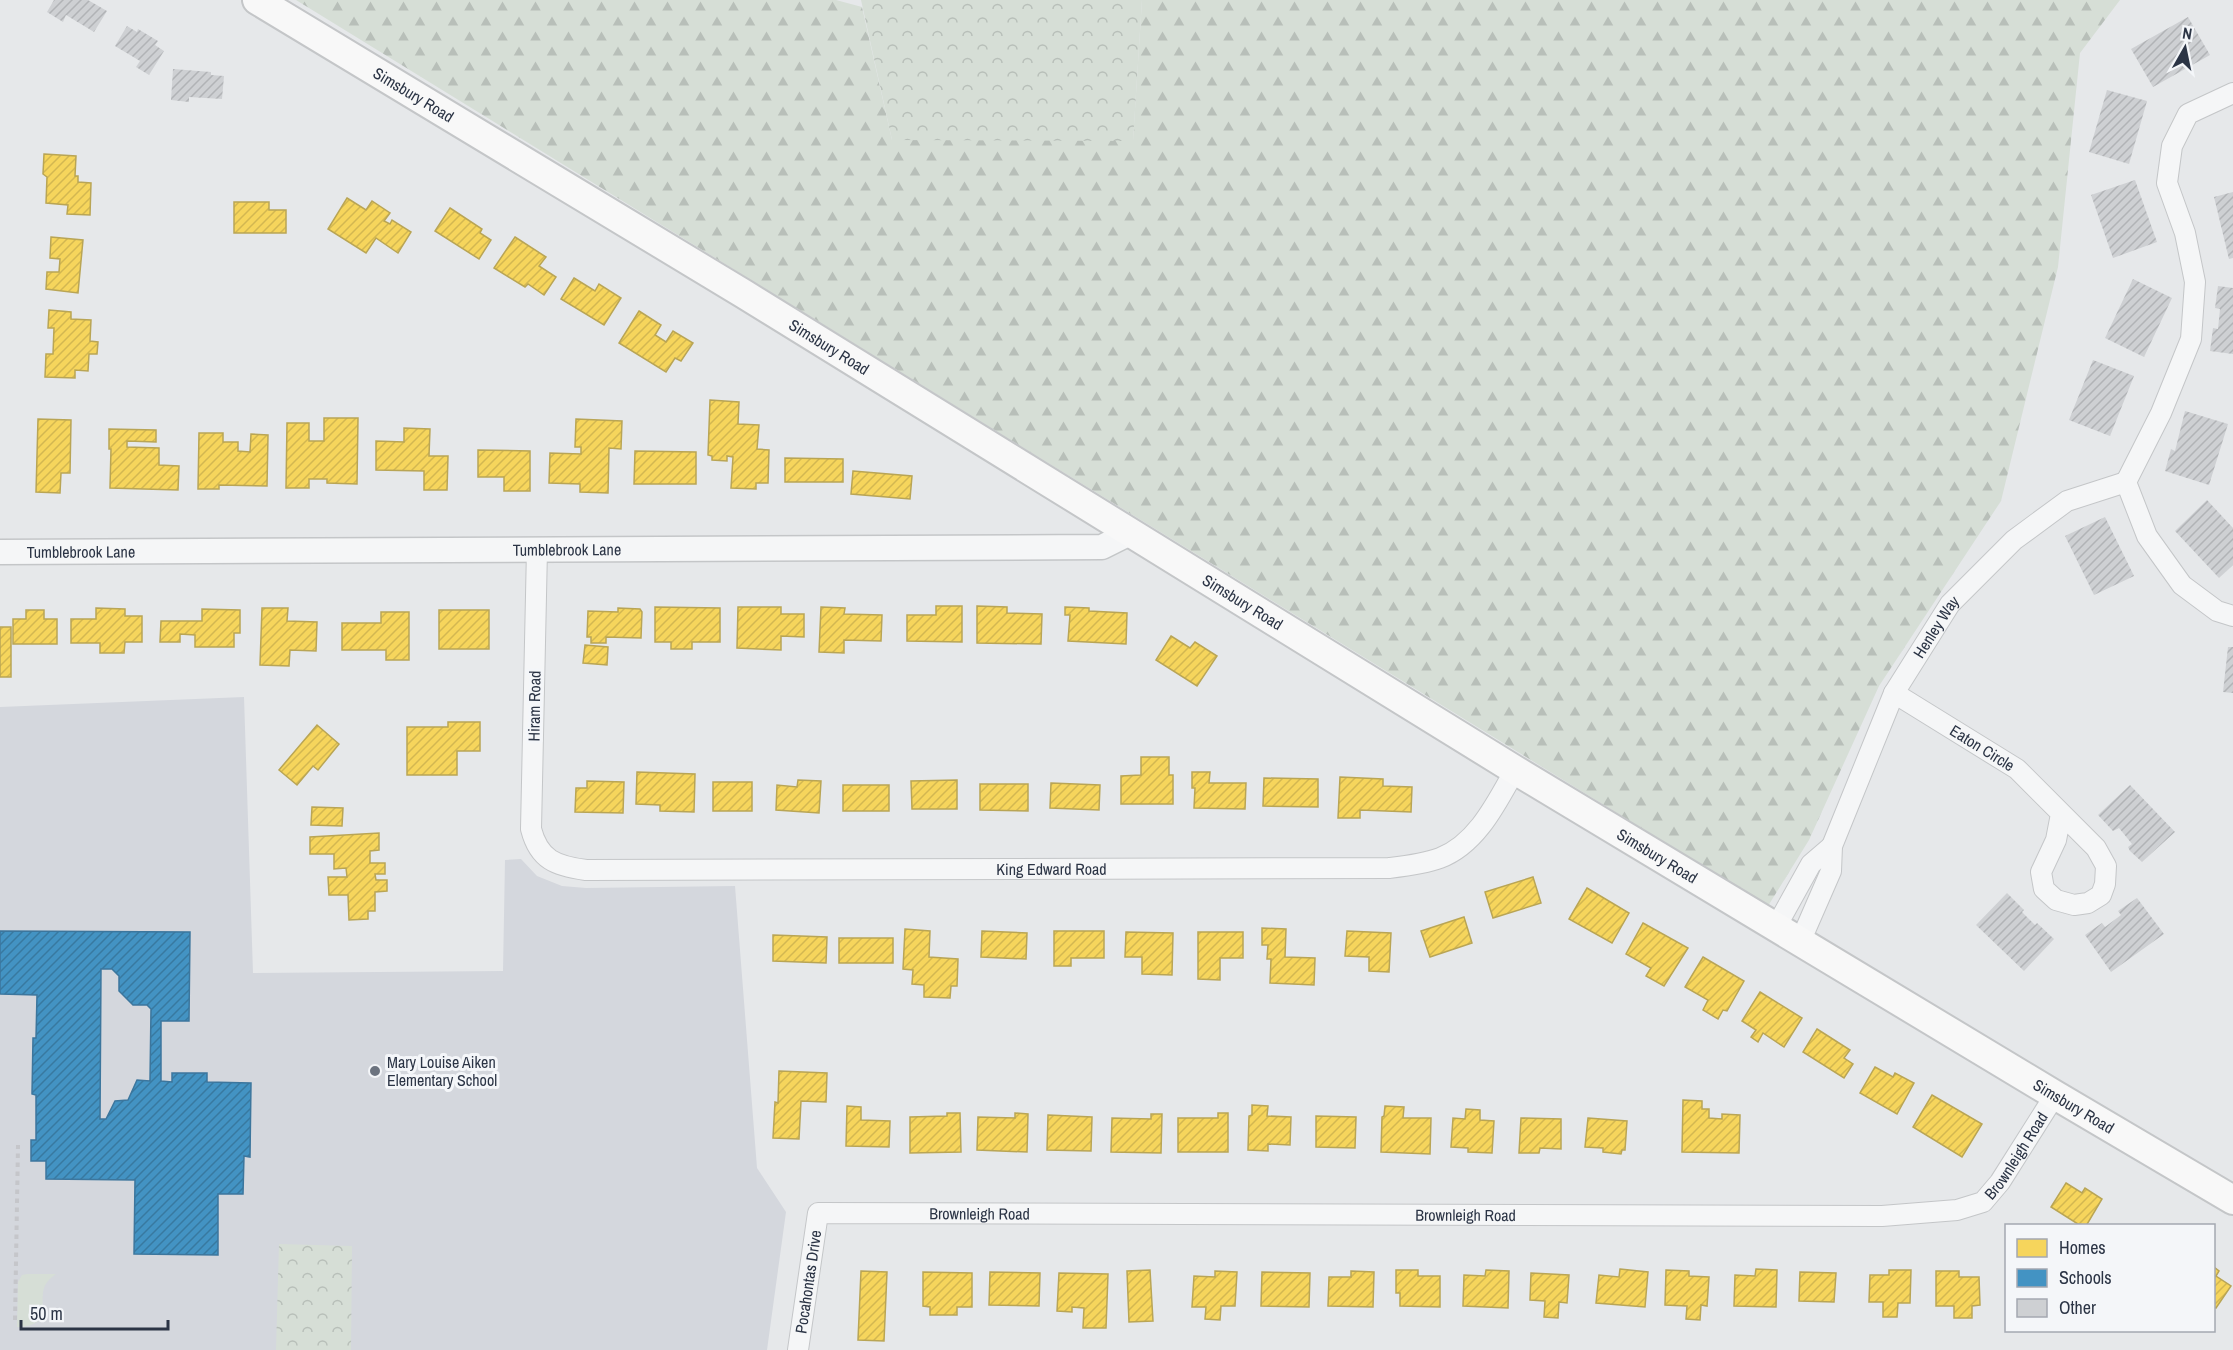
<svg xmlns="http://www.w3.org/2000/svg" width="2233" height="1350" font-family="'Archivo Narrow',sans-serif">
<defs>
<pattern id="forest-firs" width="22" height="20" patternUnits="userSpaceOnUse" patternTransform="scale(1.5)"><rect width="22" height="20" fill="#d6ded6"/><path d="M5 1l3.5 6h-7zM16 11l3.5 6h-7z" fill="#b8bfb9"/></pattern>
<pattern id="park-crowns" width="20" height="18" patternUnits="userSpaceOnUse" patternTransform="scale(1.5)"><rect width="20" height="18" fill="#d6ded6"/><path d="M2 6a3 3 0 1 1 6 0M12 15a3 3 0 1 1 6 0" fill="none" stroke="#b8bfb9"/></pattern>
<pattern id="homes-hatch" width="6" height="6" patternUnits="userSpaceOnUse" patternTransform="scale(1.5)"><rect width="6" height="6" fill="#f6d55c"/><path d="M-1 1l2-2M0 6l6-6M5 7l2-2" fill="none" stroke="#d3b751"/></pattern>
<pattern id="schools-hatch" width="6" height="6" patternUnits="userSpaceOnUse" patternTransform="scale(1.5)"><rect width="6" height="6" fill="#4393c3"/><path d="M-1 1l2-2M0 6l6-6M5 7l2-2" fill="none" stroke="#3879a0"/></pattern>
<pattern id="building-hatch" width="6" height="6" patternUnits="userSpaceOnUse" patternTransform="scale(1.5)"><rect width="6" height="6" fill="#ced0d3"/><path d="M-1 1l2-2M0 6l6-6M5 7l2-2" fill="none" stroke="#b1b3b6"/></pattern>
</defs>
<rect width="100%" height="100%" fill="#e6e8ea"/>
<!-- built -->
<polygon fill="#d4d7dd" points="244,697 253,973 503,971 505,860 521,859 537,876 562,886 586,888 735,886 757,1168 786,1212 767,1350 0,1350 0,707"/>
<!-- green -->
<path fill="#d6ded6" d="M 27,1274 L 56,1274 C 37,1287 45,1298 42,1318 C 36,1325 25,1327 17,1327 L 18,1282 L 22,1275 Z"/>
<!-- forest -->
<polygon fill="url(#forest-firs)" points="296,0 836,0 862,7 892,140 1133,140 1142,0 2120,0 2080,53 2058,267 2001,501 1879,686 1809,840 1768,906"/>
<!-- park -->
<g fill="url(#park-crowns)">
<polygon points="861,0 1142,0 1133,141 892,140"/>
<polygon points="279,1244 352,1246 351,1350 276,1350"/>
</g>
<!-- homes -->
<g fill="url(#homes-hatch)" stroke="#b9a555" stroke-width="1.5">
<polygon points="44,154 76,156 75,176 78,176 78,182 91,183 90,215 67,214 68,205 46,203 47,177 43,174"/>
<polygon points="347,198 366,210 372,201 390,213 384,221 390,224 392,220 411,232 398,253 376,238 366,253 328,229"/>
<polygon points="234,202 269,202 269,210 286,210 286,233 234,233"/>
<polygon points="450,208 482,229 480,233 491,240 479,259 435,231"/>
<polygon points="51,237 83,240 78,293 46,289 47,272 59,272 60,259 50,258"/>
<polygon points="515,237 546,257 539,266 556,277 544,295 528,284 525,287 494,268"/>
<polygon points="574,278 595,291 599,284 621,298 604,325 561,299"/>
<polygon points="49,310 71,312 71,319 91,320 90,341 98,342 97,354 89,354 88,371 75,370 75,378 45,377 46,354 53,354 54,328 48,328"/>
<polygon points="639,311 661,325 655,335 666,342 673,331 693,343 681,361 675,358 666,372 619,343"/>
<polygon points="710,400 739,402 738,424 759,425 757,449 769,450 768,483 756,483 756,489 731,488 733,457 727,456 727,461 712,460 712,456 708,455"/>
<polygon points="324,418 358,418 357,484 327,483 327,479 309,479 309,488 286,488 287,423 309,423 309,441 324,441"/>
<polygon points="38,419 71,420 70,473 61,473 60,493 36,492"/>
<polygon points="576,419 622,421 621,449 609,448 608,493 580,492 580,484 549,483 550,453 581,454 581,447 575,447"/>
<polygon points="404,428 430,429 429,456 448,456 447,490 424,490 424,471 376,470 376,441 404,442"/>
<polygon points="109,429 156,430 156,442 127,441 127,447 159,448 159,465 179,466 178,490 110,488 111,449 109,449"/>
<polygon points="199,433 223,433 223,442 238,442 238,451 250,452 251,434 268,435 267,486 219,485 219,489 198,489"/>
<polygon points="478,450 530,451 530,491 504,491 504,477 478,477"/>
<polygon points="635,451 696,452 696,484 634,484"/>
<polygon points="785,458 843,459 843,482 785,482"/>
<polygon points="853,471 912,476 910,499 851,494"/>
<polygon points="936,606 962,606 962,642 907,641 907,615 936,615"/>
<polygon points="977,606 1007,607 1007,613 1042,614 1041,644 977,643"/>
<polygon points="655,607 720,608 720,642 692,642 692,649 671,649 671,642 655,642"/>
<polygon points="738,607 781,607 781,614 804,614 804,637 781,636 781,650 737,648"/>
<polygon points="821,607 845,608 844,614 882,615 881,641 844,640 844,653 819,652"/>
<polygon points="1065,607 1089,608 1089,611 1127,613 1126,644 1068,641 1070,615 1065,615"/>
<polygon points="96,608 125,609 125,616 142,616 142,642 125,642 124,653 100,653 100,643 71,643 71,619 96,619"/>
<polygon points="262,608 288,608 287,621 317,622 316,651 290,650 289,666 260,665"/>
<polygon points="618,608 640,609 642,612 641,638 606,637 606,643 591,643 591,637 587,637 588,611 618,612"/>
<polygon points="202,609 240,610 240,633 234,633 234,647 195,647 195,635 180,634 180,642 160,642 161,621 202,621"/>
<polygon points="26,610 44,610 44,619 57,619 57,644 13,644 13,619 26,619"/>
<rect x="439" y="610" width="50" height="39"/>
<polygon points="381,612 409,612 409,660 386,660 386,650 342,650 342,623 381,623"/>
<rect x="0" y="627" width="11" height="50"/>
<polygon points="1171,636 1190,648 1195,642 1217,656 1197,686 1156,660"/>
<polygon points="585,645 608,647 607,665 583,663"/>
<polygon points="448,722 480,722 480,751 457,751 457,775 407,775 407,727 448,727"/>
<polygon points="317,725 339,744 318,770 313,766 297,785 279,770"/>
<polygon points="1141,757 1169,757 1169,775 1173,775 1173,804 1121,804 1121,776 1141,775"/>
<polygon points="637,772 695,774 694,812 660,811 660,805 636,804"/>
<polygon points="1192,772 1210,772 1209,783 1246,783 1245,809 1194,808 1195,788 1192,788"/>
<polygon points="1340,777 1383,779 1383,786 1412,787 1411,812 1360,810 1360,818 1338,818"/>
<polygon points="1264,778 1318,779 1318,807 1263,806"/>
<polygon points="798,780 821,781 819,813 776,810 777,785 797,787"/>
<polygon points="957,780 957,809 912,809 911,781"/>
<polygon points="587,781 624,782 623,813 575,812 576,788 587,788"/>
<rect x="713" y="782" width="39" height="29"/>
<polygon points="1051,783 1100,785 1099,810 1050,808"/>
<polygon points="980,784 1028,784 1028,811 980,810"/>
<rect x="843" y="785" width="46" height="26"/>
<polygon points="312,807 343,808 342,826 311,825"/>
<polygon points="379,833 379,850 370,851 370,863 385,863 385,874 375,874 376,880 387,880 387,891 375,892 375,911 368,911 368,919 349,920 348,895 329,895 328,877 347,877 346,868 334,869 334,854 310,854 310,837"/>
<polygon points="1533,877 1541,903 1493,918 1485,892"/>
<polygon points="1587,888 1629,913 1612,943 1569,919"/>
<polygon points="1464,917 1472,943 1430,957 1421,931"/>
<polygon points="1643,923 1688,948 1664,986 1646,976 1651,968 1626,954"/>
<polygon points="1262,928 1286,929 1285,957 1315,958 1314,985 1270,983 1271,959 1267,959 1268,945 1262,945"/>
<polygon points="905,929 930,931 929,957 958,959 957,986 951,986 950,998 924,997 924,985 912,984 913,970 903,969"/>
<polygon points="982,931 1027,933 1026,959 981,957"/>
<polygon points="1054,931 1104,931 1104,958 1071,958 1071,966 1054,966"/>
<polygon points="1347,931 1391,933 1389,972 1369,971 1369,957 1345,956"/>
<polygon points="1126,932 1173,933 1172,975 1142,974 1142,957 1125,957"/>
<polygon points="1198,932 1243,932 1243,958 1220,958 1220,980 1198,979"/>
<polygon points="773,935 827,937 826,963 773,961"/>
<rect x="839" y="938" width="54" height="25"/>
<polygon points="1703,957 1744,981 1727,1011 1723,1010 1718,1019 1703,1010 1708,1000 1685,987"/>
<polygon points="1760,992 1802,1018 1784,1047 1763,1033 1758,1042 1751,1037 1756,1030 1742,1021"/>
<polygon points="1817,1029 1850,1050 1844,1058 1853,1064 1844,1078 1803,1052"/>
<polygon points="1875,1067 1893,1077 1895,1073 1914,1083 1897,1114 1860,1093"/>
<polygon points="779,1071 827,1073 826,1102 801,1101 799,1139 773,1138 775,1102 778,1103"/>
<polygon points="1932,1095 1982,1124 1962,1157 1913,1127"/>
<polygon points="1683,1100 1702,1101 1702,1109 1709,1109 1709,1118 1722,1119 1722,1114 1740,1115 1739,1153 1682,1152"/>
<polygon points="1252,1105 1268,1106 1267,1116 1291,1117 1290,1145 1268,1144 1268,1151 1248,1150 1249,1116 1252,1115"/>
<polygon points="847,1106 861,1107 861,1120 890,1121 889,1147 846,1146"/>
<polygon points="1385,1106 1404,1107 1403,1118 1431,1118 1430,1154 1381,1152 1382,1117 1384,1116"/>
<polygon points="1466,1109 1480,1110 1480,1120 1494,1121 1492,1153 1468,1152 1468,1148 1451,1147 1453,1118 1465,1119"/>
<polygon points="947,1113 960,1113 961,1152 910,1153 910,1117 947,1116"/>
<polygon points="1015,1113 1028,1114 1027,1152 977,1150 978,1117 1015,1118"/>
<polygon points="1218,1113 1228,1113 1228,1152 1178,1152 1178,1118 1218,1118"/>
<polygon points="1151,1114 1162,1114 1161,1153 1111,1152 1112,1118 1151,1119"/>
<polygon points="1048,1115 1092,1117 1091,1151 1047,1150"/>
<polygon points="1316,1116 1356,1117 1355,1148 1316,1147"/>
<polygon points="1521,1118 1561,1119 1561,1149 1540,1148 1539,1153 1519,1153"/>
<polygon points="1588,1118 1627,1121 1625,1150 1622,1150 1621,1154 1603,1152 1603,1148 1585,1147"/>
<polygon points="2066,1183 2082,1193 2085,1188 2102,1199 2086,1226 2081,1226 2051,1207"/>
<polygon points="2214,1267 2219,1271 2216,1276 2231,1286 2216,1308 2214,1307"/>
<polygon points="1620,1269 1648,1272 1645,1307 1596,1303 1599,1275 1619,1277"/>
<polygon points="1756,1269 1777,1270 1776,1307 1734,1306 1735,1275 1755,1276"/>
<polygon points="1150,1270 1153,1321 1129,1322 1127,1271"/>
<polygon points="1396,1270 1418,1270 1418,1276 1440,1276 1440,1307 1400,1306 1400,1293 1396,1293"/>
<polygon points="1486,1270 1509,1271 1508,1308 1463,1306 1464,1275 1485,1276"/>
<polygon points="1666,1270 1689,1271 1689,1276 1709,1277 1707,1306 1701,1305 1700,1320 1686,1319 1687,1306 1665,1305"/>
<polygon points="1889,1270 1911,1270 1910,1303 1898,1303 1897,1317 1883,1317 1883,1302 1869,1302 1870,1275 1889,1275"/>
<polygon points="861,1271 887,1272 884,1341 858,1340"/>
<polygon points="1215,1271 1237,1272 1235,1306 1221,1306 1220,1320 1205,1319 1206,1307 1192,1307 1194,1276 1215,1277"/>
<polygon points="1351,1271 1374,1272 1373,1307 1328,1306 1329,1277 1351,1277"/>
<polygon points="1936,1271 1959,1271 1959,1277 1979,1277 1980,1305 1972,1306 1972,1318 1954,1318 1954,1306 1936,1306"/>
<polygon points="923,1272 972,1273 972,1307 957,1307 957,1315 930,1315 930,1307 923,1306"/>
<polygon points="990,1272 1040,1273 1039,1306 989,1305"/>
<polygon points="1262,1272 1310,1273 1309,1307 1261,1306"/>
<polygon points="1800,1272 1836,1273 1834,1302 1799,1301"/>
<polygon points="1059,1273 1108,1274 1106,1328 1083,1328 1084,1308 1072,1307 1072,1312 1057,1311"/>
<polygon points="1531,1273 1569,1275 1567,1303 1559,1302 1558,1318 1544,1317 1545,1301 1530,1300"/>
</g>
<!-- schools -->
<path fill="url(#schools-hatch)" stroke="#3c769d" stroke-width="1.5" fill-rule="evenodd" d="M 0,931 L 190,932 L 189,1021 L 161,1021 L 161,1081 L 172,1082 L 172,1073 L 207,1073 L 207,1082 L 251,1083 L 250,1157 L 244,1156 L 243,1194 L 218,1194 L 218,1255 L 134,1254 L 135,1180 L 46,1179 L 46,1161 L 31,1161 L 31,1140 L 36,1140 L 36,1095 L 32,1094 L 33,1038 L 36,1038 L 37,995 L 0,994 ZM 101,969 L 112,969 L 119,976 L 119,991 L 133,1005 L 147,1005 L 151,1009 L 150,1081 L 137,1080 L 128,1100 L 115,1101 L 106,1119 L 100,1119 Z"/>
<!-- building -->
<g fill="url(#building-hatch)">
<polygon points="54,0 88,0 107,11 94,32 66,15 63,22 47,12"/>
<polygon points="2188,17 2210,55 2153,87 2131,49"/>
<polygon points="127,26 137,32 138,29 158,41 155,45 164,51 149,75 136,67 140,61 115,46"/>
<polygon points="173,69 211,72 211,75 224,76 222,99 189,97 189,102 171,100"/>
<polygon points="2107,90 2147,101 2129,164 2089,152"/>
<polygon points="2135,180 2157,242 2113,258 2091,195"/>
<polygon points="2233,192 2233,258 2229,259 2214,197"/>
<polygon points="2133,279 2172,298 2144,357 2105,338"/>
<polygon points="2218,286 2233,288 2233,354 2210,351 2213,328 2218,329 2220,309 2215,308"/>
<polygon points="2093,360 2134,376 2110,436 2069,420"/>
<polygon points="2185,411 2228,424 2209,485 2165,471 2171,449 2175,451"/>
<polygon points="2207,500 2233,528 2233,565 2219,578 2175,531"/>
<polygon points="2105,517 2134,576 2094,595 2065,536"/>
<polygon points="2228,647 2233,647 2233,693 2223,692"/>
<polygon points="2130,785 2175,832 2142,862 2130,851 2128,847 2132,844 2119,828 2113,831 2098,815"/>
<polygon points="2007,893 2024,910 2022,912 2035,925 2037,923 2054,939 2024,971 1976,925"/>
<polygon points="2137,898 2164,934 2111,972 2085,935 2102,923 2105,927 2121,915 2118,911"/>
</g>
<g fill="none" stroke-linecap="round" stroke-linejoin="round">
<defs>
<g id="minor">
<polyline points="2233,93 2188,114 2172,146 2167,183 2185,233 2195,282 2191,339 2161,413 2126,482 2147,536 2182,585 2217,611 2233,616"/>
<path id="s1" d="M 537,549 L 531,829 C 539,860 556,866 586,870 L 1389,868 C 1406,866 1424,864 1440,858 C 1477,844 1497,802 1515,770"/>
<path id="s2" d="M 1894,693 L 2017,769 L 2096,848 L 2106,866 L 2105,884 L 2101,895 L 2088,903 L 2074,905 L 2056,900 L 2044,889 L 2041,872 L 2056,840 L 2061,814"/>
<polyline points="1776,927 1811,864 1832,846"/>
<path id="s3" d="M 1800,942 L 1831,871 L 1832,846 L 1894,693 L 1950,604 L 2014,540 L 2067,501 L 2126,482"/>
<path id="s4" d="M 798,1350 L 818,1213 L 1882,1216 L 1957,1210 L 1983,1202 L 2000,1182 L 2055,1095"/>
</g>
<g id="tertiary">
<path id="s5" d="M 0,552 L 1102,547 L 1130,533"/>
</g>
<g id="secondary">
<path id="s6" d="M 257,0 L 744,294 L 1515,770 L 2055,1095 L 2233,1200"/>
</g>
</defs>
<!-- minor casing -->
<use href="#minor" stroke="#c4c6c8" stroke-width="22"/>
<!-- tertiary casing -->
<use href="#tertiary" stroke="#c4c6c8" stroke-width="27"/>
<!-- secondary casing -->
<use href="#secondary" stroke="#c4c6c8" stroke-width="32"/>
<!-- path -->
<polyline stroke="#c5c6ca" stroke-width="4" stroke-dasharray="4.5 4.5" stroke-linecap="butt" points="15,1320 18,1145"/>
<!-- minor -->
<use href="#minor" stroke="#f5f6f7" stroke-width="20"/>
<!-- tertiary -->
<use href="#tertiary" stroke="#f5f6f7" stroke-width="24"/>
<!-- secondary -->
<use href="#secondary" stroke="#f8f8f8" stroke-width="28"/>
</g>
<!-- markers -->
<circle fill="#6c737f" stroke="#f4f6f9" stroke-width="2" cx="375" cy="1071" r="6"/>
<g text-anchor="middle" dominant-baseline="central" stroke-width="6" stroke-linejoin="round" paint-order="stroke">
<!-- street labels -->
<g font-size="16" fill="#2b3445" stroke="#f4f6f9">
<text stroke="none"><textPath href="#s6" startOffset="183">Simsbury Road</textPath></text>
<text stroke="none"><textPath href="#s6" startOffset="669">Simsbury Road</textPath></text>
<text stroke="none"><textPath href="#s5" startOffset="567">Tumblebrook Lane</textPath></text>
<text stroke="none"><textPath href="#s5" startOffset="81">Tumblebrook Lane</textPath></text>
<text stroke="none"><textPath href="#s6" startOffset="1155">Simsbury Road</textPath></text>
<text stroke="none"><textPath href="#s3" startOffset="346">Henley Way</textPath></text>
<text transform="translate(534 706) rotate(-89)">Hiram Road</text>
<text stroke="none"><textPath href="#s2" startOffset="104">Eaton Circle</textPath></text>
<text stroke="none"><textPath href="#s6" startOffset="1641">Simsbury Road</textPath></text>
<text stroke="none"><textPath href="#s1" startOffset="820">King Edward Road</textPath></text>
<text stroke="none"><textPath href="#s6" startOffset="2127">Simsbury Road</textPath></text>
<text stroke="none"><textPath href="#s4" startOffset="1362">Brownleigh Road</textPath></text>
<text stroke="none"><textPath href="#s4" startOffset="300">Brownleigh Road</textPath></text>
<text stroke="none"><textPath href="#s4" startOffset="786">Brownleigh Road</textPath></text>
<text stroke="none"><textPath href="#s4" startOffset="69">Pocahontas Drive</textPath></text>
</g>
<!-- poi labels -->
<g font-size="16" fill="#2b3445" stroke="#f4f6f9" text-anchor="start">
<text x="387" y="1062">Mary Louise Aiken<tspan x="387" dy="18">Elementary School</tspan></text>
</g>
</g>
<!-- legend -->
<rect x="2005" y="1224" width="210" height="108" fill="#f4f6f9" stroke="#a4a8b1" stroke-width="1.5"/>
<rect x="2017" y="1239" width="30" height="18" fill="#f6d55c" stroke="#a4a8b1" stroke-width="1.5"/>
<text x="2059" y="1254" font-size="18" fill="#2b3445">Homes</text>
<rect x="2017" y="1269" width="30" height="18" fill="#4393c3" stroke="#a4a8b1" stroke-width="1.5"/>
<text x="2059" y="1284" font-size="18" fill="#2b3445">Schools</text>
<rect x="2017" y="1299" width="30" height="18" fill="#ced0d3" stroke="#a4a8b1" stroke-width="1.5"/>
<text x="2059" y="1314" font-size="18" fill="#2b3445">Other</text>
<!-- north arrow -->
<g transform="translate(2185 48) rotate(9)" stroke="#f4f6f9" stroke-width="4.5" paint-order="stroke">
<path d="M0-4.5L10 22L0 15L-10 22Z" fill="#2b3445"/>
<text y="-9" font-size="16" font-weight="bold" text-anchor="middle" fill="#2b3445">N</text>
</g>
<!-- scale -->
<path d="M21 1320v9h147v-9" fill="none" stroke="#2b3445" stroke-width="3"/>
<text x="30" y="1320" font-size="18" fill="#2b3445" stroke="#f4f6f9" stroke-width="4.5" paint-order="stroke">50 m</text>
</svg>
